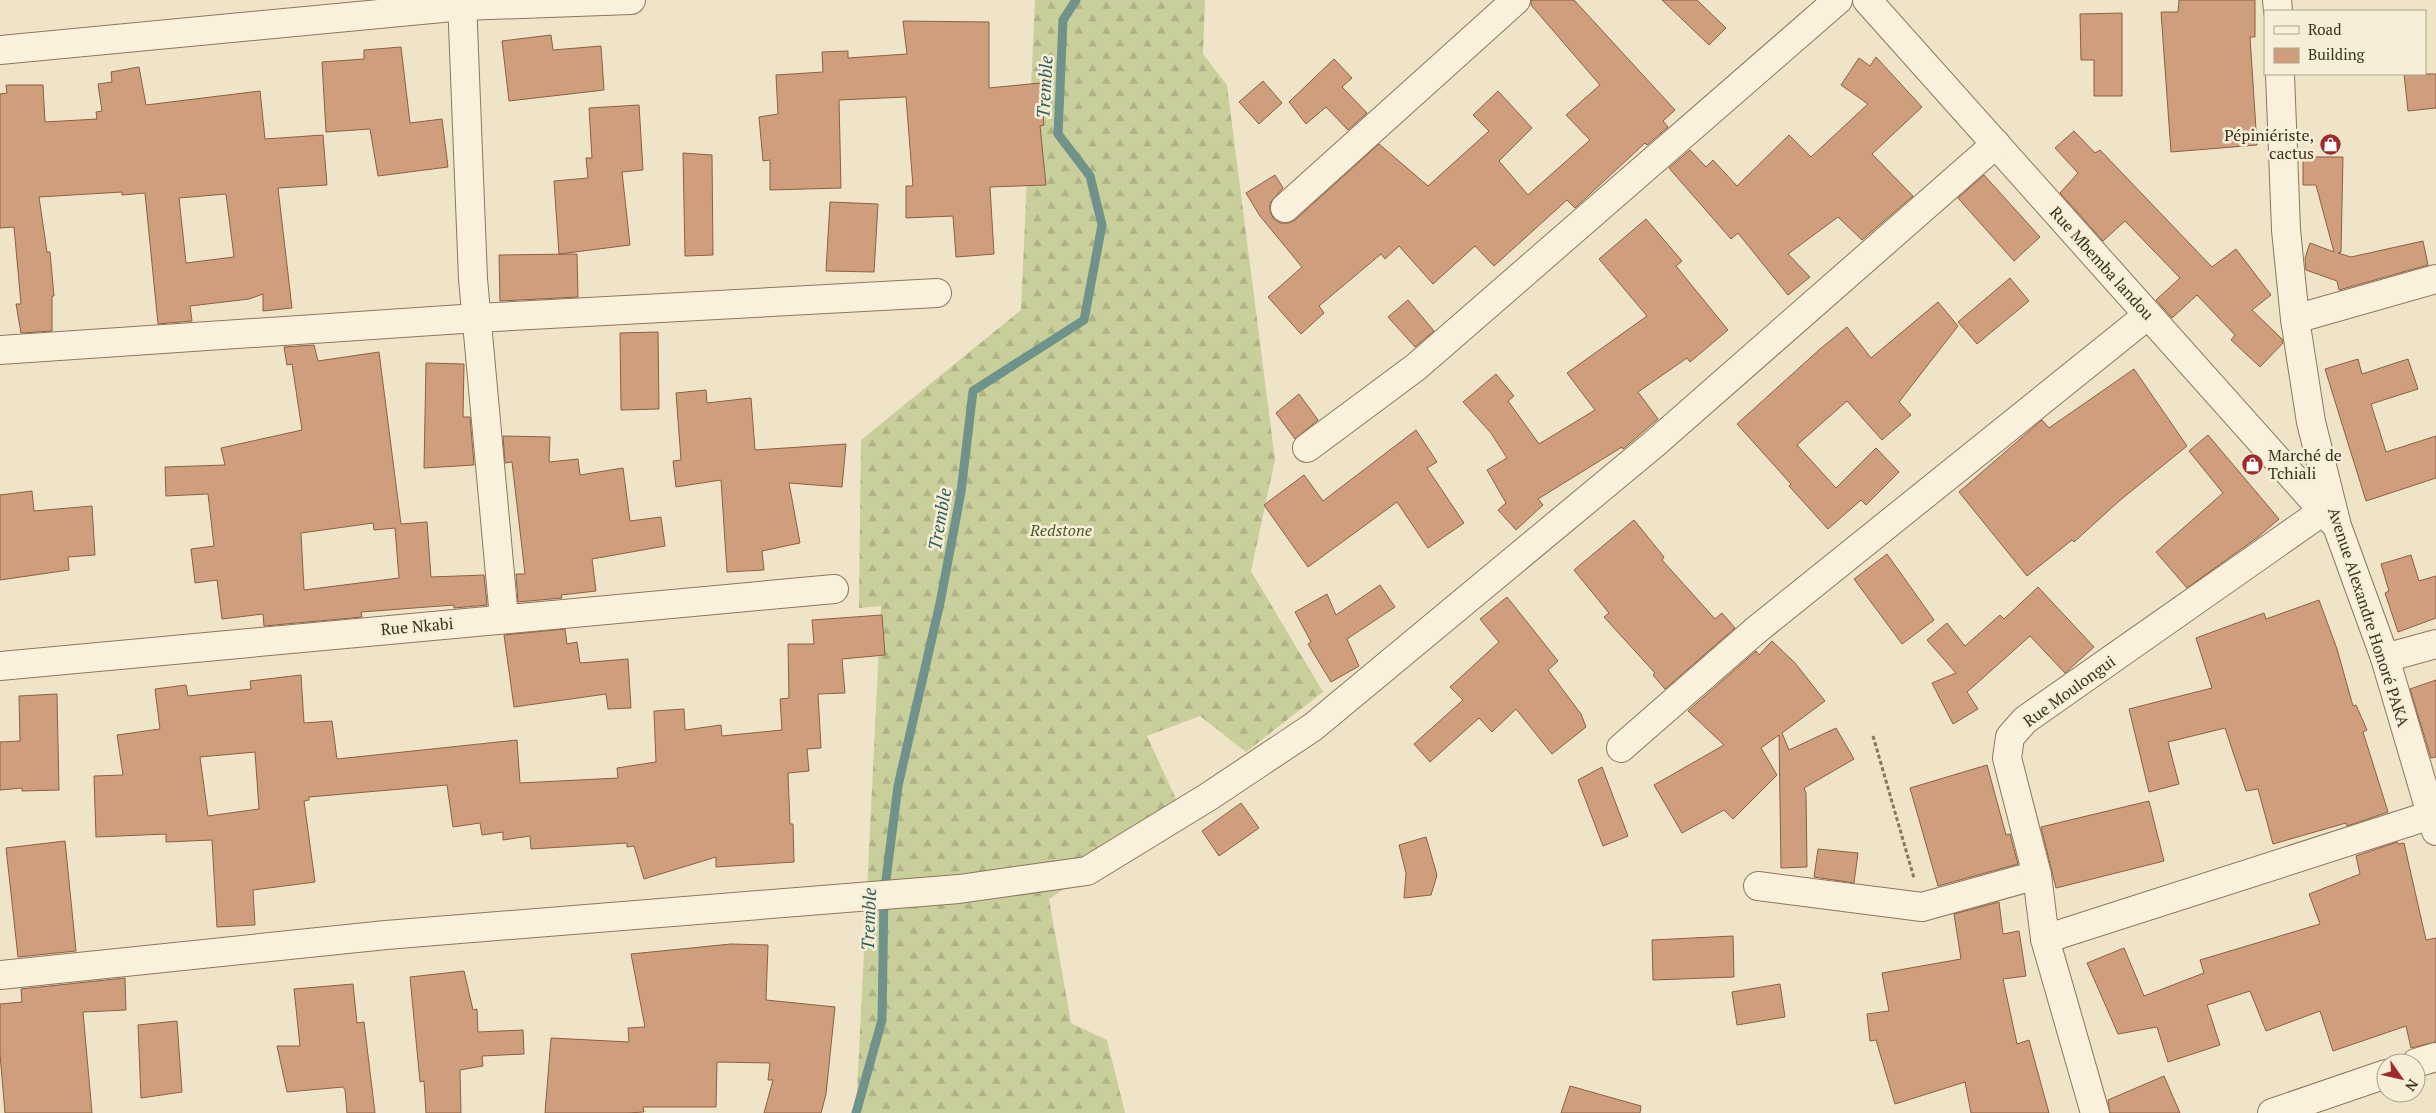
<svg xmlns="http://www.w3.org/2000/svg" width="2436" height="1113" font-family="'PT Serif',serif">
<defs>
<pattern id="forest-firs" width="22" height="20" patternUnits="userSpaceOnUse" patternTransform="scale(1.25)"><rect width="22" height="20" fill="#c9cf9b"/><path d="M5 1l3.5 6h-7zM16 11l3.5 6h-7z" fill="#aeb285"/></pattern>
</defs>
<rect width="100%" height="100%" fill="#f0e4c8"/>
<!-- forest -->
<polygon fill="url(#forest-firs)" points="1035,0 1205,0 1203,54 1227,85 1275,460 1251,571 1323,692 1246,752 1200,716 1147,736 1181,810 1049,899 1071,1023 1107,1040 1125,1113 856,1113 881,606 859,608 861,440 1021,310"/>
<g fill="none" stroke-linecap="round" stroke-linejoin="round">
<!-- stream -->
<polyline stroke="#6f938a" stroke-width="9" points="856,1113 882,1020 884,895 898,786 940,603 961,492 973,391 1084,320 1102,225 1090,176 1058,134 1063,20 1076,0"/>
</g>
<!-- building -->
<g fill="#cf9f7d" stroke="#8d5f41" fill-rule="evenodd">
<polygon points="1531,0 1574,0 1675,110 1663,121 1668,127 1647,145 1645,143 1575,208 1567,200 1494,266 1475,246 1433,284 1399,246 1385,259 1381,254 1319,306 1324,313 1301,334 1268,297 1302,267 1260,216 1246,193 1275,175 1283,188 1270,203 1270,212 1274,219 1280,223 1289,223 1295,220 1379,144 1428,186 1489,131 1473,115 1498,91 1532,128 1499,161 1528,195 1590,140 1566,115 1600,85 1531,5"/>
<polygon points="1662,0 1697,0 1726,28 1709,45"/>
<polygon points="2179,0 2255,0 2255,37 2250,37 2257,145 2171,152 2161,12 2178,12"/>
<polygon points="2122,13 2122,96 2094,96 2094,60 2081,60 2080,14"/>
<polygon points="903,21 989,22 989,88 1040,83 1044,125 1040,126 1046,185 990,187 994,254 956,257 953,216 906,218 906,186 913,186 906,97 839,100 841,188 770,190 770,160 763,161 759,117 778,114 776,75 823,72 822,52 848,51 848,58 907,54"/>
<polygon points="551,35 553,50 601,46 604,90 509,101 502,41"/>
<polygon points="401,47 410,123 442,119 448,167 378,176 370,129 326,132 322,62 364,59 364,50"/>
<polygon points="1876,57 1922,107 1872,154 1913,196 1862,240 1838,217 1788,254 1810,277 1788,295 1738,233 1731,239 1669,168 1690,150 1706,167 1713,160 1737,186 1789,135 1811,157 1868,104 1841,85 1859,58 1870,66"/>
<polygon points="1334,59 1352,78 1342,87 1367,113 1348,130 1326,107 1306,124 1289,102"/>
<path d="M 139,67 L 146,105 L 260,91 L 265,139 L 323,135 L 327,185 L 278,188 L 292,308 L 263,311 L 263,294 L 249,299 L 190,306 L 192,321 L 158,324 L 145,193 L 122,195 L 122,192 L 39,197 L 47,252 L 50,252 L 54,296 L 52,296 L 52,331 L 21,333 L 16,304 L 21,304 L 14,227 L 0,228 L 0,94 L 7,93 L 6,85 L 43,85 L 45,122 L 97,119 L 96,112 L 102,111 L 98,84 L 112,82 L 111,72 ZM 226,194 L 234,257 L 186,263 L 179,198 Z"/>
<polygon points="2404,74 2436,74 2436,108 2408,111"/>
<polygon points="1263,81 1282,103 1259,124 1239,102"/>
<polygon points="639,105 643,170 622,172 630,245 559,254 554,181 588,178 586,158 592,158 589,108"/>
<polygon points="2074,131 2095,153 2100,150 2212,267 2236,249 2271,295 2252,310 2282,339 2283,343 2260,367 2231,340 2235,335 2197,295 2172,318 2156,300 2180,278 2125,221 2103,241 2060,193 2078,173 2055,148"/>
<polygon points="683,153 712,155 713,255 685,256"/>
<polygon points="2303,157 2343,157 2341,252 2338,253 2351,257 2423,241 2428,265 2339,290 2337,281 2306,270 2305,258 2310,243 2334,252 2316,185 2303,185"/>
<polygon points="1984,175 2040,237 2014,261 1958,198"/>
<polygon points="830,202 878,204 874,272 826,271"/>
<polygon points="1646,219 1682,261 1676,266 1728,330 1690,362 1687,358 1638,392 1658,419 1623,449 1622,447 1538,499 1543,505 1516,530 1498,510 1506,503 1487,470 1507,458 1491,433 1463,402 1496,374 1514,396 1508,401 1539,444 1595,410 1567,373 1647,316 1599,259"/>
<polygon points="577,254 578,297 500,301 499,255"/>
<polygon points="2010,278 2029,301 1977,344 1958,322"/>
<polygon points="1408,300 1434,331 1415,347 1388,317"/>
<polygon points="1938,302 1958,326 1899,402 1911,415 1882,440 1847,401 1797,445 1836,488 1876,448 1899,472 1866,505 1861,500 1828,529 1789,486 1791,484 1737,424 1820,349 1847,327 1871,358"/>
<polygon points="658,332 659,409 621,410 620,333"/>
<path d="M 314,345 L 318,361 L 379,352 L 401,524 L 427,522 L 431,577 L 484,575 L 487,605 L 454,608 L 454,605 L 361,612 L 362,617 L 264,626 L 263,614 L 222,619 L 217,580 L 195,583 L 191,549 L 214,546 L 208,494 L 166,496 L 165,467 L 225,465 L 221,448 L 302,430 L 292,364 L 287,365 L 284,347 ZM 373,523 L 374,530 L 395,528 L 399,578 L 304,590 L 301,533 Z"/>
<polygon points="2358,359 2362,374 2408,359 2418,389 2371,404 2386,452 2436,436 2436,478 2366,501 2325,369"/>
<polygon points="426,363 464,364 463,417 470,417 474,465 424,468"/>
<polygon points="2134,369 2187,446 2118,502 2074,542 2072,540 2027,576 1959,492 2042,420 2049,428"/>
<polygon points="706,390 707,403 751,398 755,450 846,444 842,487 789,483 800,543 762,551 764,570 727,572 721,480 676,487 673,461 681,460 676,393"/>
<polygon points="1299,394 1318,420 1295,439 1276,413"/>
<polygon points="1416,430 1437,462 1427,468 1464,523 1428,548 1397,502 1308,567 1264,505 1304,475 1323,501"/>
<polygon points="2208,435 2279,519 2258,537 2187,588 2156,552 2223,493 2189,451"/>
<polygon points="503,436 550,437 549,462 578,459 580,475 623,468 630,521 661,517 665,546 592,559 596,591 561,595 562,598 518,602 516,574 525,574 512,462 505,463"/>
<polygon points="32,491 34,511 92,506 95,555 68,557 69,570 0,580 0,495"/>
<polygon points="1634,520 1664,557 1662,560 1715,619 1722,613 1735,628 1665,689 1653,675 1655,673 1604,617 1609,613 1574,570"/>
<polygon points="1887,554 1934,620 1902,644 1854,579"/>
<polygon points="2411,555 2419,581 2436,576 2436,618 2398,632 2385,593 2389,591 2381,564"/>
<polygon points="1380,585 1395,607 1347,639 1359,666 1331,682 1308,644 1311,642 1295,612 1327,594 1336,615"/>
<polygon points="2038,587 2094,647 2065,673 2030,636 1967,692 1978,709 1953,724 1932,683 1956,673 1927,640 1947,623 1965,646 2000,615 2004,619"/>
<polygon points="1507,597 1558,661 1548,670 1581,714 1586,727 1552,754 1516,709 1492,732 1479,718 1430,762 1414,744 1463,700 1450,687 1499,642 1480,619"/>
<polygon points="2319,600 2337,649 2353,706 2356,705 2367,730 2363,732 2388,812 2347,826 2346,823 2273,844 2258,789 2246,791 2225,728 2168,742 2179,784 2149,792 2129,709 2212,688 2196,638 2264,613 2266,619"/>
<path d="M 882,615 L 885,655 L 842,659 L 845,693 L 818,694 L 821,748 L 807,749 L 809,771 L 788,773 L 790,824 L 793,824 L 794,862 L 716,867 L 716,857 L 644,879 L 634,846 L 627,847 L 627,843 L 531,849 L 530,836 L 503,840 L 503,832 L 482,835 L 480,823 L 453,827 L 447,785 L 309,797 L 309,800 L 304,801 L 315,882 L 253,890 L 255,925 L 217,927 L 212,840 L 166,842 L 166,834 L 96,837 L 94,776 L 123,775 L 117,735 L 160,729 L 155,689 L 186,685 L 188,696 L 251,689 L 250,681 L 301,675 L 304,723 L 332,721 L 337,759 L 517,740 L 520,783 L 618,778 L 617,768 L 656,762 L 654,711 L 684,709 L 685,730 L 721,725 L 722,736 L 782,730 L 780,699 L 789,698 L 788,644 L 814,644 L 812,620 ZM 255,752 L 259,809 L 208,816 L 200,757 Z"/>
<polygon points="565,629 567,644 577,642 580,663 628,659 631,708 608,709 606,694 514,707 504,635"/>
<polygon points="1772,641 1795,663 1825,701 1782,733 1789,750 1836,728 1854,759 1804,788 1806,793 1807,867 1781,868 1779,735 1761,748 1777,775 1733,819 1724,810 1682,833 1654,785 1724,745 1688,711 1756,651 1759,655"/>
<polygon points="2436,680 2436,757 2431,758 2410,689"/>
<polygon points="57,694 59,790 22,791 22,788 0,790 0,742 20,741 19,696"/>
<polygon points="1987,765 2006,835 2010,834 2018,864 1938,886 1910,788"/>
<polygon points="1602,767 1628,836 1603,846 1578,780"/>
<polygon points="2149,801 2164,861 2056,888 2041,827"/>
<polygon points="1241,803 1259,828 1219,856 1202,831"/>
<polygon points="1426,837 1437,875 1431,895 1404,898 1406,873 1399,845"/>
<polygon points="65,841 76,951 18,957 6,848"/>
<polygon points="2397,842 2398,844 2404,843 2426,940 2436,938 2436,1042 2411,1048 2406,1026 2333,1051 2320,1011 2266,1031 2250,991 2207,1005 2220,1045 2168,1062 2157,1027 2118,1034 2087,963 2124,948 2144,996 2204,973 2200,960 2320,924 2309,894 2360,874 2356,856"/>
<polygon points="1818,849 1858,853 1854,883 1814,877"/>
<polygon points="1999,902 2003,934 2019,931 2026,976 2003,979 2017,1044 2029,1040 2049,1113 1971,1113 1965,1082 1895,1104 1876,1040 1870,1041 1867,1014 1889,1011 1882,973 1961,959 1954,914"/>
<polygon points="1733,936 1734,977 1653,980 1652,940"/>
<polygon points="731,944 768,945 766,1000 835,1007 826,1094 821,1113 764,1113 773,1080 768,1080 770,1063 717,1062 716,1107 643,1107 644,1112 627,1113 545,1113 551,1038 629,1042 628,1028 645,1027 631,954"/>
<polygon points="464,971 473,1010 477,1009 478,1032 523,1030 524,1054 482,1056 483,1066 460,1070 461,1113 426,1113 424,1081 420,1082 410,977"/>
<polygon points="125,978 126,1010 83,1012 92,1113 5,1113 0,1054 0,1004 22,1002 21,989"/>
<polygon points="353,984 357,1023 364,1022 375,1113 347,1113 345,1090 343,1087 287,1092 277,1046 300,1046 294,989"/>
<polygon points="1780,984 1785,1017 1737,1025 1732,992"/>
<polygon points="177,1021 182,1092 141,1098 138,1025"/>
<polygon points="2164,1076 2180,1113 2110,1113 2108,1100"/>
<polygon points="1570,1086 1641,1106 1640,1113 1561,1113"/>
</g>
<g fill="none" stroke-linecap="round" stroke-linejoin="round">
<defs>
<g id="minor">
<polyline points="462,0 473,279 504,618"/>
<polyline points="1867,0 2334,523"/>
<polyline points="2277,0 2278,11"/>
<polyline points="0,50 463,6 631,0"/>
<polyline points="2280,74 2286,230 2295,319 2311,422 2337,526 2385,658 2436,831"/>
<polyline points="1285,208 1516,0"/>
<polyline points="2295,319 2436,279"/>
<polyline points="0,350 477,318 937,293"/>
<polyline points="1307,448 1416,367 1838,0"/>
<polyline points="2385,658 2436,644"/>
<polyline points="0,666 834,589"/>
<polyline points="1621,748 1755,631 2148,315"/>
<polyline points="1758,886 1922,907 2037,875"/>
<polyline points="2045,939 2431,815"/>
<polyline points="0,975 386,935 959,889 1087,871 1208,797 1313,727 1654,444 1996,144"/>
<polyline points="2416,1063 2436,1057"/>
<polyline points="2095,1113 2045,939 2037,875 2007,758 2010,737 2025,720 2323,511"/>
<polyline points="2272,1113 2386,1074"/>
</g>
</defs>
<!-- minor casing -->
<use href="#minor" stroke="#8d765c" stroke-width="30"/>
<!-- path -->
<polyline stroke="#8d765c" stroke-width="3" stroke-dasharray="4 2.5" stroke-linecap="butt" points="1873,736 1914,878"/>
<!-- minor -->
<use href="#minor" stroke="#faf1dc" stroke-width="28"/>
</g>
<!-- icons -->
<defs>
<symbol id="shop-disc" viewBox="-11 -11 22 22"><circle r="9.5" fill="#9e2a2b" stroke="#f7eed8"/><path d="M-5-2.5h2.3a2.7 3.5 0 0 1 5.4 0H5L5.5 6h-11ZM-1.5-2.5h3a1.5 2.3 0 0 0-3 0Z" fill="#fff"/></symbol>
</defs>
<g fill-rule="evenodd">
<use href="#shop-disc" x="2318" y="132" width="25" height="25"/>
<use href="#shop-disc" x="2240" y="452" width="25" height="25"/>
</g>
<g text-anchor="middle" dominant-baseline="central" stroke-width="5" stroke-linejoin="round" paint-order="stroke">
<!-- poi labels -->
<g font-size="16" fill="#3d2e20" stroke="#f7eed8" text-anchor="end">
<text x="2314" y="135">Pépiniériste,<tspan x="2314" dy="18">cactus</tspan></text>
<text x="2268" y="455" text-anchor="start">Marché de<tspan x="2268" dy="18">Tchiali</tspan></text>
</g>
<!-- street labels -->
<g font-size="16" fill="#3d2e20" stroke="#f7eed8">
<text transform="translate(2102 263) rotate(48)">Rue Mbemba landou</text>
<text transform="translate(2369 617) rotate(72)">Avenue Alexandre Honoré PAKA</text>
<text transform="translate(417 626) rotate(-5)">Rue Nkabi</text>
<text transform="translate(2069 691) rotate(-36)">Rue Moulongui</text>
</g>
<!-- park labels -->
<g font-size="16" font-style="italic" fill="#4d5a26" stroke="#f7eed8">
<text x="1061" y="530">Redstone</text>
</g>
<!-- water labels -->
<g font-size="18" font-style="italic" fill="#2f5d5a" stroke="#f7eed8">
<text transform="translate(1044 87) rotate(-87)">Tremble</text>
<text transform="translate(939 519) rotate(-80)">Tremble</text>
<text transform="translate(868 919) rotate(-88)">Tremble</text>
</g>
</g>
<!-- legend -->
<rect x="2264" y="10" width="162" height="65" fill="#f7eed8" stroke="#ada18e"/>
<rect x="2274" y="26" width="25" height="8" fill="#faf1dc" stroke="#ada18e"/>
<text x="2308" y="35" font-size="15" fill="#3d2e20">Road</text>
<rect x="2274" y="48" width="25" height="15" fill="#cf9f7d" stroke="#ada18e"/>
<text x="2308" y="60" font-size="15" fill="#3d2e20">Building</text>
<!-- north arrow -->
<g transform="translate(2401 1078) rotate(124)"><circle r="24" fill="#f7eed8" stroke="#ada18e"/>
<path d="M0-4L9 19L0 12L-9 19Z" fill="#9e2a2b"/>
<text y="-8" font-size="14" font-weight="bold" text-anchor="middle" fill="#3d2e20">N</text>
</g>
</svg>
